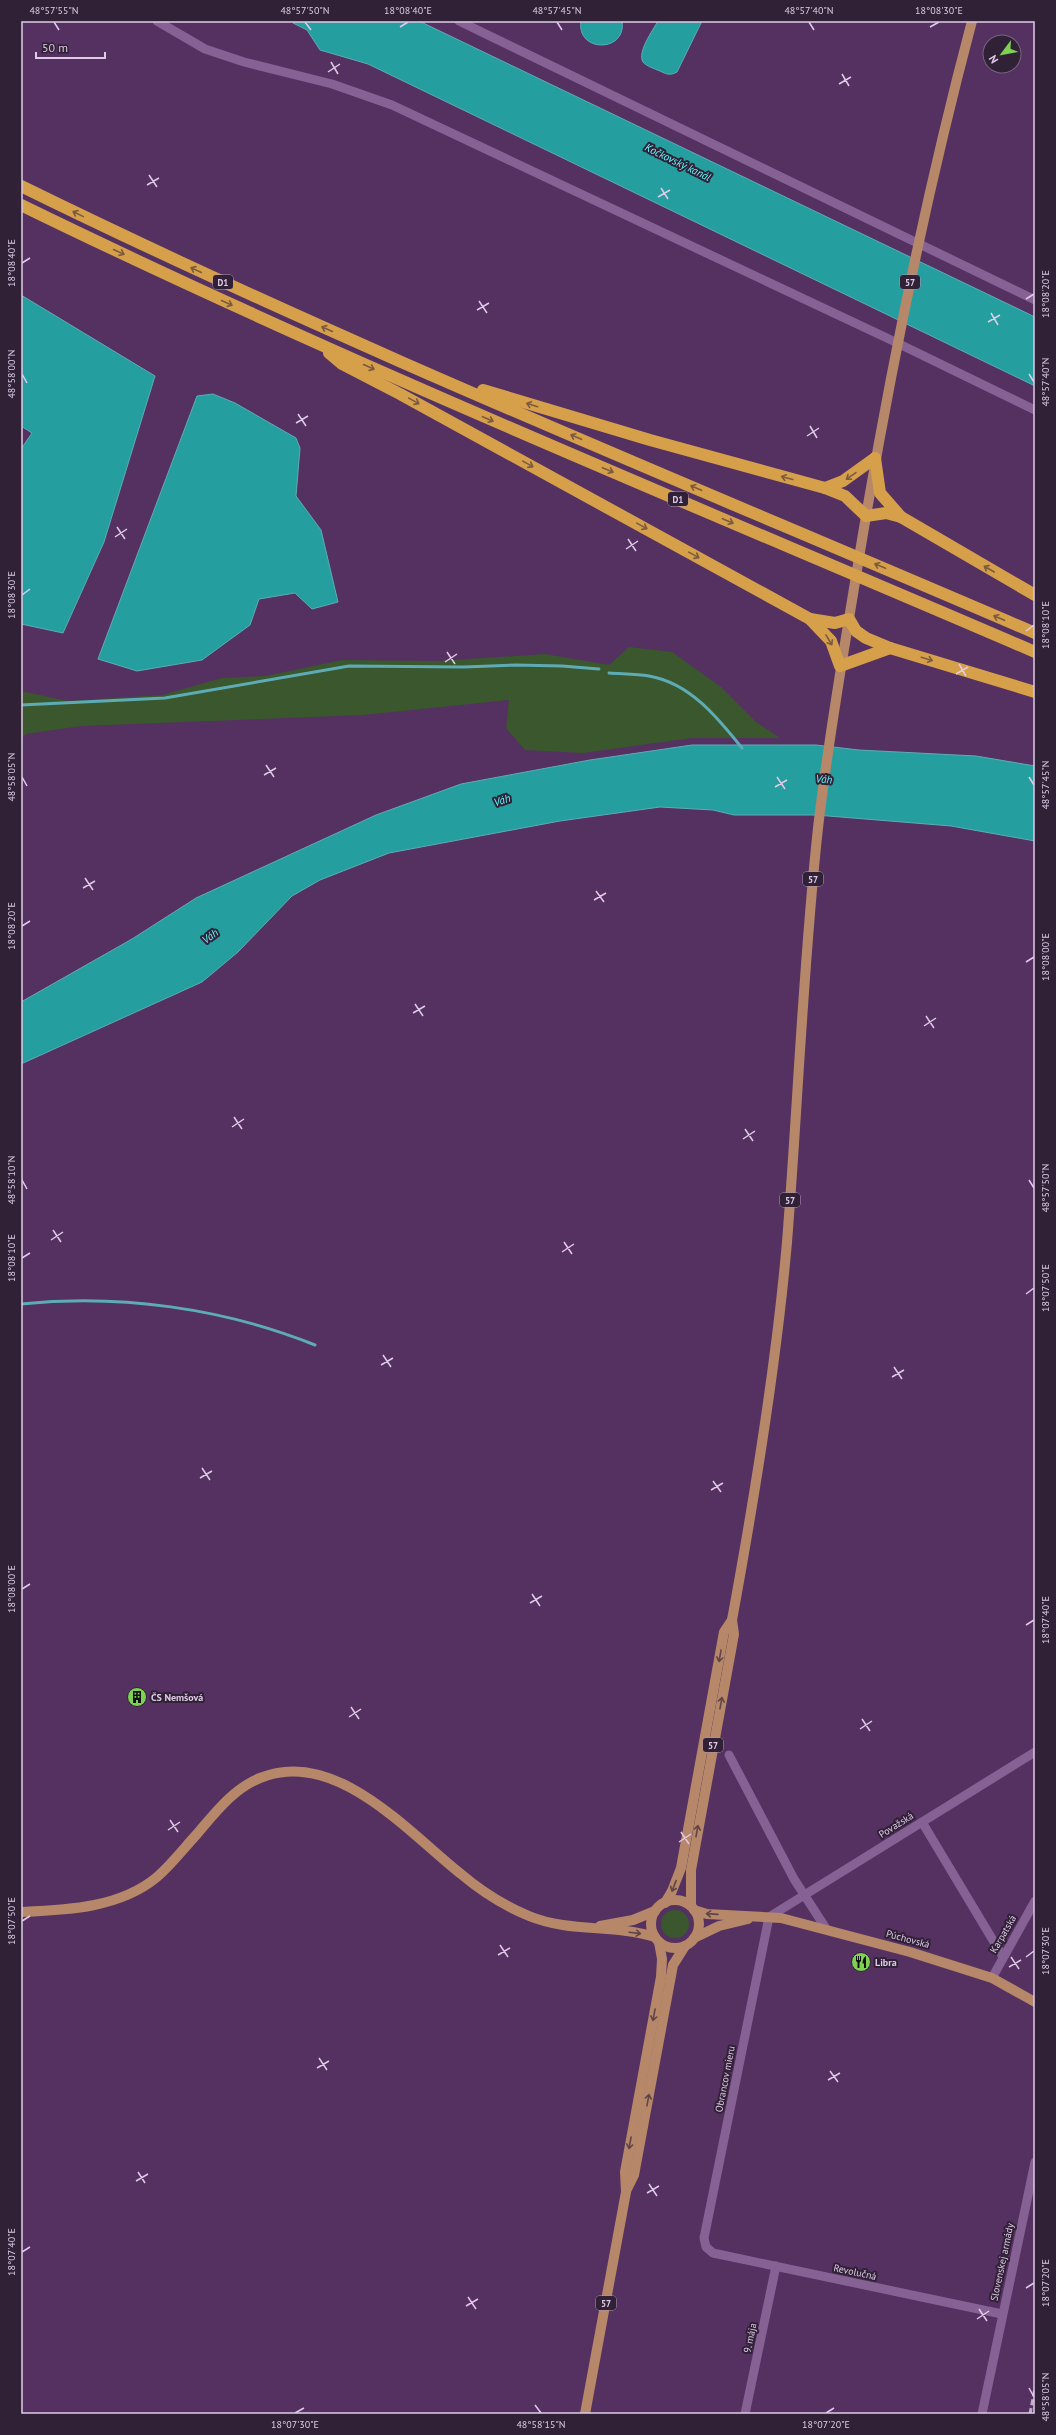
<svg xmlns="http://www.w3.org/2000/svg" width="1056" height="2435" font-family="'PT Sans',sans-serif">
<rect width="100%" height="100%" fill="#543161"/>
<!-- green -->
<g fill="#3a572d">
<polygon points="629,647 672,652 721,687 756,722 780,738 692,738 583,753 525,750 506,728 509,700 363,715 81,726 26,734 21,739 21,691 68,701 162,695 222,678 265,676 342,660 439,661 545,654 609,665"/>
<circle cx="675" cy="1924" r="14"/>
</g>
<!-- water -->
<g fill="#259ea0" stroke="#5dacb5">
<polygon points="294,21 419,21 1035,317 1035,386 368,64 320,50 307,30 293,23"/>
<path d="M 581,21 L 622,21 C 627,53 576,53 581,21 Z"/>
<path d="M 658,21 L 702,21 L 677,72 C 670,76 666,74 660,71 C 655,69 646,66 643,62 C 637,52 653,30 658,21 Z"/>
<polygon points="21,295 155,376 104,542 63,633 21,624 21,449 32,433 21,426"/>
<polygon points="213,394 235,403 296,438 300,448 296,496 321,530 338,602 312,609 295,593 259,599 250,625 202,660 137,671 98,659 197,396"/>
<polygon points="692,745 816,745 859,750 976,756 1035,766 1035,841 951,826 816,815 734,815 713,810 660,807 560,821 389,853 320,880 292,896 238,952 202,982 21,1064 21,1002 132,939 196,898 376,815 461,784 590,760"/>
</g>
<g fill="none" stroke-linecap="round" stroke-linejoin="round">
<!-- stream -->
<g stroke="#5dacb5" stroke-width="3">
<path d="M 609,673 C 622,674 636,674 649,676 C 690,683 718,718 742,748"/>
<polyline points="21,705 165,698 349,666 464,667 516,665 562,666 599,669"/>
<path d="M 21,1304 C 120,1294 223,1308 315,1345"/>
</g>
<!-- minor -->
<g stroke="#866194" stroke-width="9">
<polyline points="157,21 205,49 244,62 332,84 392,105 889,339 1035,410"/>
<polyline points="459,21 1035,300"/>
<polyline points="729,1755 794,1879 827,1930"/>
<polyline points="922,1822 1003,1957"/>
<polyline points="992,1978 1035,1901"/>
<polyline points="1002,2314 713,2253 706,2247 704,2238 769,1917 1035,1752"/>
<polyline points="745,2414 776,2266"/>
<polyline points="982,2414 1035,2162"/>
</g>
<!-- major -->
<g stroke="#b68768" stroke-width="10">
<circle cx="675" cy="1924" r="24"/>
<polyline points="665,1903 672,1891 681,1868 724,1632 732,1620"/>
<path d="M 691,1906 L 691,1870 L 734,1634 L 732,1620 C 755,1495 776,1368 787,1242 C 798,1104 803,965 818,828 C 828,741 843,656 857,570 C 887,386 924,202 972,21"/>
<polyline points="694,1910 707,1914 781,1918 910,1952 992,1978 1035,2002"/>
<path d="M 21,1912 C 67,1910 120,1908 157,1877 C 172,1864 184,1848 197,1834 C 215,1813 233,1789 260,1778 C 335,1747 408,1832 461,1874 C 481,1891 505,1906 529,1916 C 570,1933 614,1924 655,1937"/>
<polyline points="600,1926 633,1920 655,1911"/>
<polyline points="694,1938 719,1926 748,1919"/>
<polyline points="626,2191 634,2175 673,1965 685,1946"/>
<polyline points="585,2414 626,2192 625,2172 661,1977 662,1959 659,1942"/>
</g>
<!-- highway -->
<g stroke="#d6a04a" stroke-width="12">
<path d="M 21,186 C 353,349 696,487 1035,633"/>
<path d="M 21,205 C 353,367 696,506 1035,652"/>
<polyline points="329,353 342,364 400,394 810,619 831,641 840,666 890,648"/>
<polyline points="483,390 650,440 825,488 845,496 866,516 886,513 901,517"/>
<polyline points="875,458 880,493 901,517 1035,595"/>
<polyline points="825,488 843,481 875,458"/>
<polyline points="810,619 835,623 849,619 856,631 866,638 890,648 1035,692"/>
</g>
<!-- rail -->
<polyline stroke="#c2abcb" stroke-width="3" stroke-dasharray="6 3" stroke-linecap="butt" points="1030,2414 1035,2388"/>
</g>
<!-- one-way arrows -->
<defs><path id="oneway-shaft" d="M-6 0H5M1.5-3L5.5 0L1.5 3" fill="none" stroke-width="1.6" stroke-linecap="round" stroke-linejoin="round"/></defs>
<g stroke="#7b5a40">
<use href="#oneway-shaft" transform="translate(78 214) rotate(-154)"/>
<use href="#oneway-shaft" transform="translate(119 252) rotate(25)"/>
<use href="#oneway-shaft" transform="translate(196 270) rotate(-155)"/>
<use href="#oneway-shaft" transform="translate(227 303) rotate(24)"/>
<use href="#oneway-shaft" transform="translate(327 329) rotate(-156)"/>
<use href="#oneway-shaft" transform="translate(369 367) rotate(24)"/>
<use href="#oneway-shaft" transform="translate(414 401) rotate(29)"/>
<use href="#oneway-shaft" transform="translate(532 405) rotate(-163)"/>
<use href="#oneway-shaft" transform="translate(488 419) rotate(23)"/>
<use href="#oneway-shaft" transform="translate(576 437) rotate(-157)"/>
<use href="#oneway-shaft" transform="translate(528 464) rotate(29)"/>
<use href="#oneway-shaft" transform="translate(608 470) rotate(23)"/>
<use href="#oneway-shaft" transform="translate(851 476) rotate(145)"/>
<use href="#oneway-shaft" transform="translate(787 478) rotate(-165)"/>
<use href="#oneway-shaft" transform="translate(696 488) rotate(-157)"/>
<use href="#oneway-shaft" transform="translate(728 521) rotate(23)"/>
<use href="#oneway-shaft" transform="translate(642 526) rotate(29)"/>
<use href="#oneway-shaft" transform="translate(694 555) rotate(29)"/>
<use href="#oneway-shaft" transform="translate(880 566) rotate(-157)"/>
<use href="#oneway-shaft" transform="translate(989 569) rotate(-150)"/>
<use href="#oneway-shaft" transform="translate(999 618) rotate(-157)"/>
<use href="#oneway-shaft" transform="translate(829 640) rotate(59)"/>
<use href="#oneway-shaft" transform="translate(927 659) rotate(17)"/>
</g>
<g stroke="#604548">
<use href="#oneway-shaft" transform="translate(720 1656) rotate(100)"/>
<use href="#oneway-shaft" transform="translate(721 1703) rotate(-80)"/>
<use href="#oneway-shaft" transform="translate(697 1831) rotate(-80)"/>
<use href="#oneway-shaft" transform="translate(674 1886) rotate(111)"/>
<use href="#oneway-shaft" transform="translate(712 1914) rotate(-176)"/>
<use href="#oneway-shaft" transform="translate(635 1933) rotate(7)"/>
<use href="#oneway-shaft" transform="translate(654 2015) rotate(100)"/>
<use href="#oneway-shaft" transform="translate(648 2100) rotate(-80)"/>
<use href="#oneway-shaft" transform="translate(630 2143) rotate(100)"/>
</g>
<!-- ticks -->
<path fill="none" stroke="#dfcbe7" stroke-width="1.5" d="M 54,22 L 59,30M 305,22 L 311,30M 557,22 L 562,30M 809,22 L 814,30M 400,27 L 408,22M 930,27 L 939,22M 331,62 L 338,74M 328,72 L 340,64M 842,74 L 849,86M 839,84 L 851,77M 149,175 L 157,187M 147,185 L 159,178M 661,188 L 668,199M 658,197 L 670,190M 22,263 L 30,258M 1026,299 L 1034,294M 479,301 L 487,313M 477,310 L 489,303M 991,313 L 998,325M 988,322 L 1000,315M 22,374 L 27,383M 1029,374 L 1034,382M 298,414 L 306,426M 296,423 L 308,416M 810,426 L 817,438M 807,436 L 819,428M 117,527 L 125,539M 115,537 L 127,529M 628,539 L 636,551M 626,549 L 638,541M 22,595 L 30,589M 1026,631 L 1034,625M 447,652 L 455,664M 445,662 L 457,654M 959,664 L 966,676M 956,674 L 968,667M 266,765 L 274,777M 264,775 L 276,768M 22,777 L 27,786M 777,777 L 785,789M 1029,777 L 1034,785M 775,787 L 787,780M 85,878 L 93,890M 83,888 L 95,881M 596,891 L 604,902M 594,900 L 606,893M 22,926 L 30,921M 1026,962 L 1034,957M 415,1004 L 423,1016M 413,1013 L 425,1006M 926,1016 L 934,1028M 924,1026 L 936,1018M 234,1117 L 242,1129M 232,1127 L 244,1119M 745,1129 L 753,1141M 743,1139 L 755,1131M 22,1180 L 27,1189M 1029,1180 L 1034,1188M 53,1230 L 61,1242M 51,1240 L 63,1232M 564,1242 L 572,1254M 562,1252 L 574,1244M 22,1258 L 30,1253M 1026,1294 L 1034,1288M 383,1355 L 391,1367M 381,1365 L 393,1358M 894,1367 L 902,1379M 892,1377 L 904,1370M 202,1468 L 210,1480M 200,1478 L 212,1471M 713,1481 L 721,1492M 711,1490 L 723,1483M 22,1589 L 30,1584M 532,1594 L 540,1606M 530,1603 L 542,1596M 1026,1625 L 1034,1620M 351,1707 L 359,1719M 349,1717 L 361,1709M 862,1719 L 870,1731M 860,1729 L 872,1721M 170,1820 L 178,1832M 168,1830 L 180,1822M 681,1832 L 689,1844M 679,1842 L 691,1834M 22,1921 L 30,1916M 500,1945 L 508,1957M 498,1955 L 510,1948M 1011,1957 L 1019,1969M 1026,1957 L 1034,1951M 1009,1967 L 1021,1960M 319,2058 L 327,2070M 317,2068 L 329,2061M 830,2071 L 838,2082M 828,2080 L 840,2073M 138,2172 L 145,2183M 136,2181 L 148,2174M 649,2184 L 657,2196M 647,2193 L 659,2186M 22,2252 L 30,2247M 1026,2288 L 1034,2283M 468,2297 L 476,2309M 466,2306 L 478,2299M 979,2309 L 987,2321M 977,2319 L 989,2311M 1029,2388 L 1034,2397M 535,2405 L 541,2413M 295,2413 L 304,2408M 826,2413 L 834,2408"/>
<!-- icons -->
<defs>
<symbol id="building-disc" viewBox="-11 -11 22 22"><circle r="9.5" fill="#7ed153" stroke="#312137"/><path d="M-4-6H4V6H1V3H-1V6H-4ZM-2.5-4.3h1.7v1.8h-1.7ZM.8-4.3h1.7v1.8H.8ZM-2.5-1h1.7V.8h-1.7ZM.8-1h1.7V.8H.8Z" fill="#111"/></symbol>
<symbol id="restaurant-disc" viewBox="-11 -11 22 22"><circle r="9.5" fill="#7ed153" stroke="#312137"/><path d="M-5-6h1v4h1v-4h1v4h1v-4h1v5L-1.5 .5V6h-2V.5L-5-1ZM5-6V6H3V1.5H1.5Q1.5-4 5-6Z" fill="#111"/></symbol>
</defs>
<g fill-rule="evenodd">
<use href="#building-disc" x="126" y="1686" width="22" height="22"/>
<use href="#restaurant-disc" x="850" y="1951" width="22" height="22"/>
</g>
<g text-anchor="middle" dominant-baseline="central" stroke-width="4" stroke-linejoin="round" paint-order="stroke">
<!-- shield labels -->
<g fill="#312137" stroke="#ab98b2" stroke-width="1">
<rect x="213" y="275" width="20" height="14" rx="3"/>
<rect x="900" y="275" width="20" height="14" rx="3"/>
<rect x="668" y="492" width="20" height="14" rx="3"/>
<rect x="803" y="872" width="20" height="14" rx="3"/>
<rect x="780" y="1193" width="20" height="14" rx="3"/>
<rect x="703" y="1738" width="20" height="14" rx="3"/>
<rect x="596" y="2296" width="20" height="14" rx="3"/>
</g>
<g font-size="9" font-weight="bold" fill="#dfcbe7">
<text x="223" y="282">D1</text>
<text x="910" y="282">57</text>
<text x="678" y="499">D1</text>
<text x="813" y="879">57</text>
<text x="790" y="1200">57</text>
<text x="713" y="1745">57</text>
<text x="606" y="2303">57</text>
</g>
<!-- poi labels -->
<g font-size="10" font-weight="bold" fill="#dfcbe7" stroke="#312137" text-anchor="start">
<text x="151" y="1697">ČS Nemšová</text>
<text x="875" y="1962">Libra</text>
</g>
<!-- street labels -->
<g font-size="10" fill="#dfcbe7" stroke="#312137">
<text transform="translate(896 1825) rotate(-32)">Považská</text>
<text transform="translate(1003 1934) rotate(-60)">Karpatská</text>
<text transform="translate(908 1939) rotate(15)">Púchovská</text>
<text transform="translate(725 2079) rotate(-79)">Obrancov mieru</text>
<text transform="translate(1002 2262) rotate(-78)">Slovenskej armády</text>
<text transform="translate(855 2272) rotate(12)">Revolučná</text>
<text transform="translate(750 2338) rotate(-78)">9. mája</text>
</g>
<!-- water labels -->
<g font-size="11" font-style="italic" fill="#5efcfe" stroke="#312137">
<text transform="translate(678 162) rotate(26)">Kočkovský kanál</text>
<text transform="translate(824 779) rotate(3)">Váh</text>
<text transform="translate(502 800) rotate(-18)">Váh</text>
<text transform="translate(210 936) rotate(-36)">Váh</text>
</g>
</g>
<!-- border -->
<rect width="1056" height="2435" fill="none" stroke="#312137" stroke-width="44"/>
<!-- north arrow -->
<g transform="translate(1002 54) rotate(238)"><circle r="19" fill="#312137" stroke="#77657d"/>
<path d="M0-3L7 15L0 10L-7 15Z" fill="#7ed153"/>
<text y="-6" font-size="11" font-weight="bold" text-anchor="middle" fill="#dfcbe7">N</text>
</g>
<!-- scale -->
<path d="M36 52v6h69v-6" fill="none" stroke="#dfcbe7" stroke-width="2"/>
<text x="42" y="52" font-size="12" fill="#dfcbe7" stroke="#312137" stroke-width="3" paint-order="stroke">50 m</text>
<rect x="22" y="22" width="1012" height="2391" fill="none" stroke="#dfcbe7" stroke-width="1.5"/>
<g font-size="10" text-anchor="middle" fill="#dfcbe7">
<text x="54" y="14">48°57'55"N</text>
<text x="305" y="14">48°57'50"N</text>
<text x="408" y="14">18°08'40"E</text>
<text x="557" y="14">48°57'45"N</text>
<text x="809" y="14">48°57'40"N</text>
<text x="939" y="14">18°08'30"E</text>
<text transform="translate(11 263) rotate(-90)" y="4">18°08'40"E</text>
<text transform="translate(1045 294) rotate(-90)" y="4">18°08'20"E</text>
<text transform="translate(11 374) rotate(-90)" y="4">48°58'00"N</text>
<text transform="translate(1045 382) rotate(-90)" y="4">48°57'40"N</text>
<text transform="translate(11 595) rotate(-90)" y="4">18°08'30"E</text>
<text transform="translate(1045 625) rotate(-90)" y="4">18°08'10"E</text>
<text transform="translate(11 777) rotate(-90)" y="4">48°58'05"N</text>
<text transform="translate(1045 785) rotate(-90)" y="4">48°57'45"N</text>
<text transform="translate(11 926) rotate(-90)" y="4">18°08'20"E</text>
<text transform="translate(1045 957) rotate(-90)" y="4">18°08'00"E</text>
<text transform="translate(11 1180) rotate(-90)" y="4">48°58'10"N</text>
<text transform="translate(1045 1188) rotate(-90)" y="4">48°57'50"N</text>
<text transform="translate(11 1258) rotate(-90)" y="4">18°08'10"E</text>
<text transform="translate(1045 1288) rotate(-90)" y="4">18°07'50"E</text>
<text transform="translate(11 1589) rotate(-90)" y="4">18°08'00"E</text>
<text transform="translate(1045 1620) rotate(-90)" y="4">18°07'40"E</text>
<text transform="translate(11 1921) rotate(-90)" y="4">18°07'50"E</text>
<text transform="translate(1045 1951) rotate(-90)" y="4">18°07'30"E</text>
<text transform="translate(11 2252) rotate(-90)" y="4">18°07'40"E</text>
<text transform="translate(1045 2283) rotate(-90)" y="4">18°07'20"E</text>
<text transform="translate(1045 2397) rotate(-90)" y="4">48°58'05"N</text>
<text x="295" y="2428">18°07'30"E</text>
<text x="541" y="2428">48°58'15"N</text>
<text x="826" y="2428">18°07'20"E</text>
</g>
</svg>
